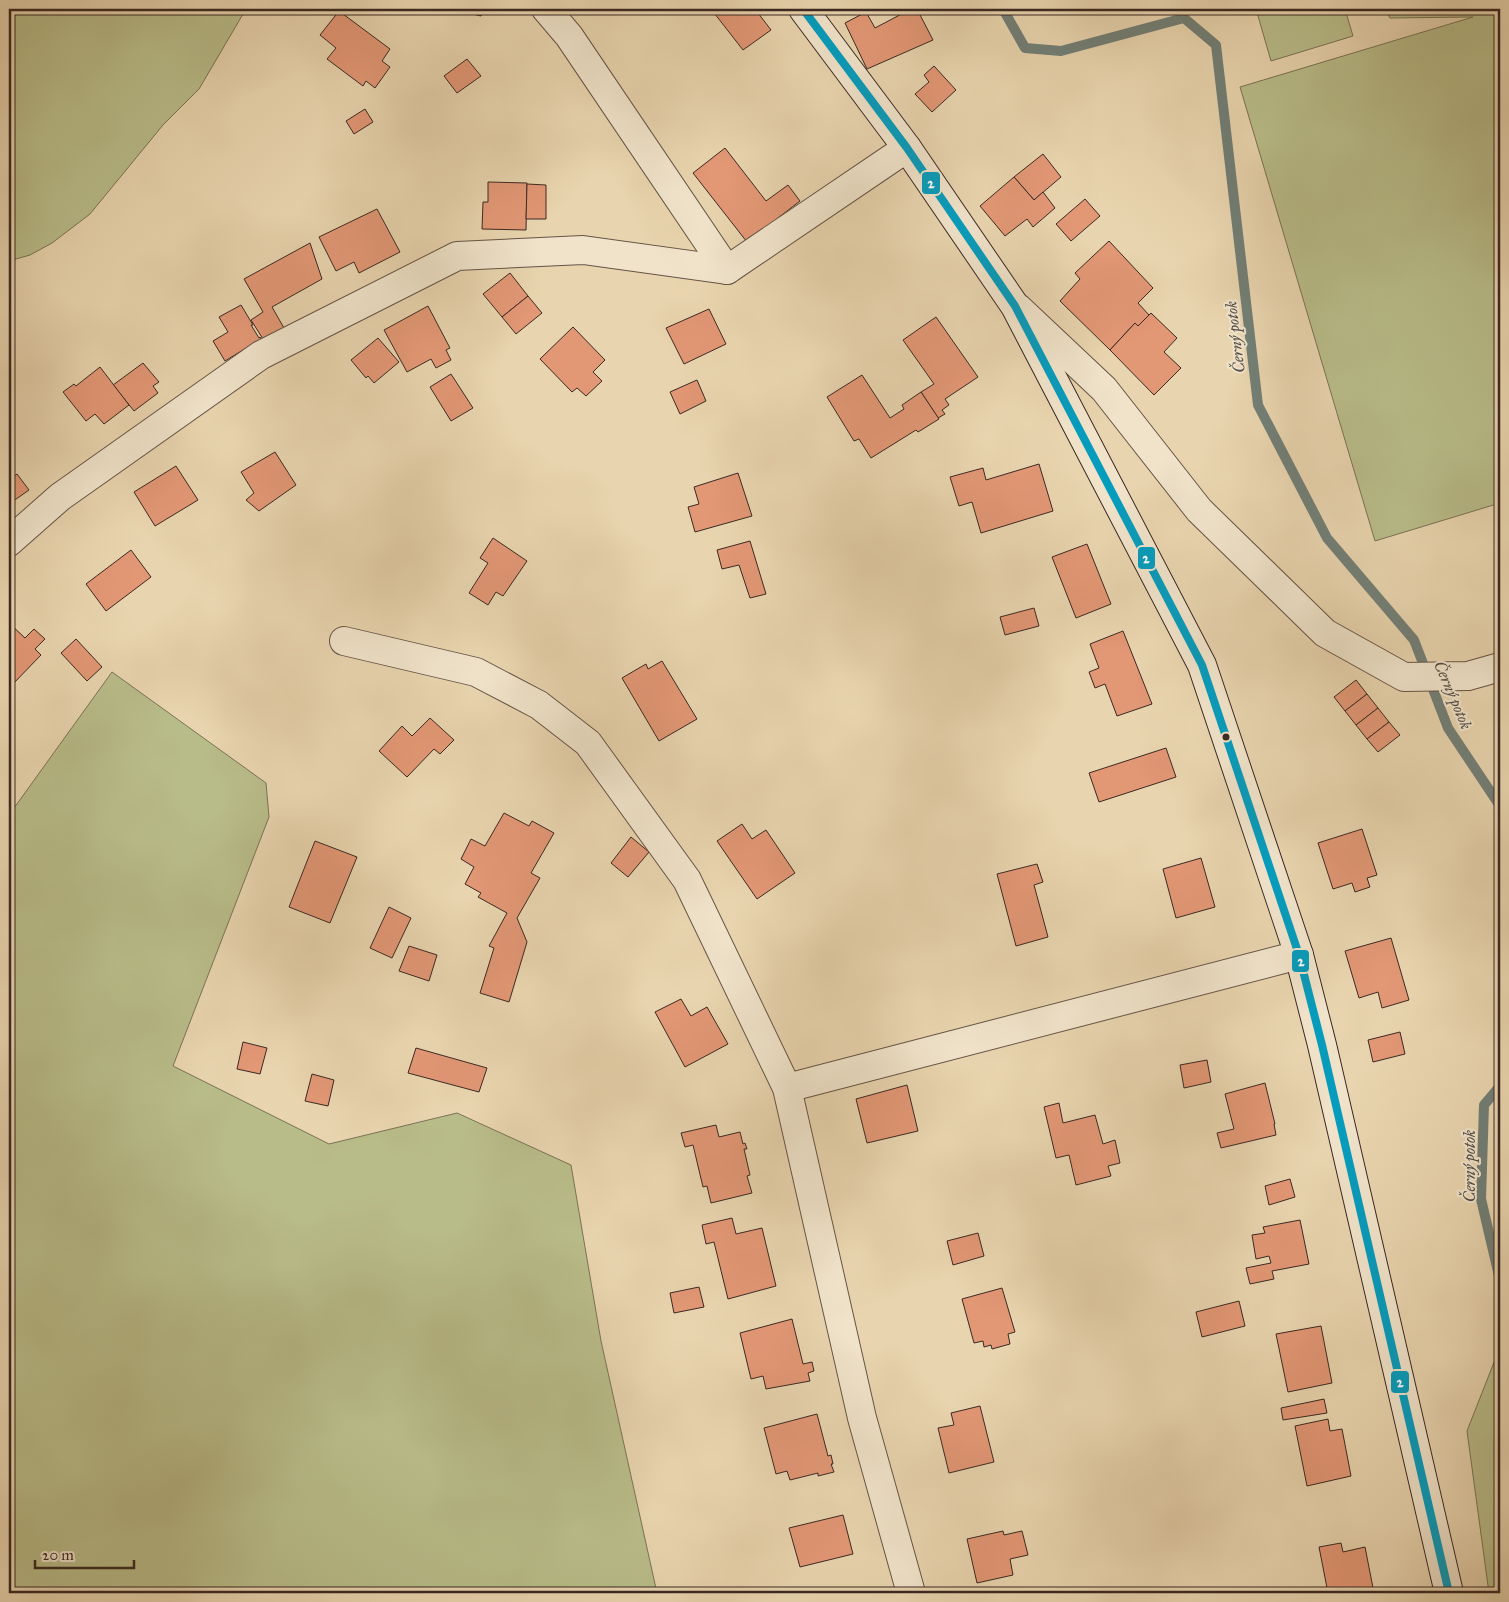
<svg xmlns="http://www.w3.org/2000/svg" width="1509" height="1602" font-family="'IM FELL Great Primer',serif">
<rect width="100%" height="100%" fill="#e8d4ae"/>
<filter id="stains"><feTurbulence type="fractalNoise" baseFrequency=".004" numOctaves="4"/><feColorMatrix values="0 0 0 0 .2 0 0 0 0 .09 0 0 0 0 .02 0 0 0 .5 -.17"/></filter>
<radialGradient id="worn" r=".72"><stop offset=".6" stop-color="#630" stop-opacity="0"/><stop offset="1" stop-color="#630" stop-opacity=".3"/></radialGradient>
<!-- green -->
<g fill="#b8bc89" stroke="#7a7256">
<polygon points="9,9 246,9 199,89 163,125 90,214 52,243 30,255 9,261"/>
<polygon points="1256,9 1345,9 1353,36 1271,61"/>
<polygon points="1385,9 1500,9 1500,503 1375,541 1240,87 1473,17 1390,18"/>
<polygon points="112,672 266,783 269,817 173,1066 329,1144 457,1113 571,1165 601,1341 657,1593 9,1593 9,815"/>
<polygon points="1500,1347 1500,1593 1489,1593 1467,1431"/>
</g>
<g fill="none" stroke-linecap="round" stroke-linejoin="round">
<!-- stream -->
<g stroke="#727f76" stroke-width="10">
<polyline points="1003,9 1025,48 1061,51 1184,18 1216,45 1258,405 1327,538 1414,640 1448,728 1500,806"/>
<polyline points="1500,1086 1484,1105 1481,1199 1500,1280"/>
</g>
</g>
<!-- building -->
<g fill="#e29775" stroke="#3b2923">
<polygon points="452,9 483,9 481,16"/>
<polygon points="711,9 755,9 771,30 743,50"/>
<polygon points="911,9 917,9 933,40 867,69 845,23 866,12 875,28"/>
<polygon points="339,11 390,49 382,61 390,67 375,88 366,81 363,86 327,59 336,48 320,35"/>
<polygon points="467,59 481,76 457,93 444,76"/>
<polygon points="934,66 956,90 932,112 915,94 929,82 924,75"/>
<polygon points="365,109 373,122 354,134 346,121"/>
<polygon points="725,148 766,201 788,185 800,201 747,242 693,173"/>
<polygon points="1043,154 1061,177 1034,200 1014,177"/>
<polygon points="1014,177 1034,200 1043,192 1055,208 1033,227 1027,219 1005,236 980,206"/>
<polygon points="488,182 527,183 526,230 482,229 483,202 488,202"/>
<polygon points="527,184 546,185 546,219 526,219"/>
<polygon points="1085,199 1100,216 1071,241 1056,224"/>
<polygon points="377,209 400,252 359,273 354,262 336,271 319,237"/>
<polygon points="1109,241 1153,288 1138,303 1149,315 1138,326 1135,323 1110,350 1060,301 1080,279 1075,273"/>
<polygon points="310,243 322,279 272,307 284,328 263,339 251,320 263,312 244,279"/>
<polygon points="510,273 528,296 502,317 483,294"/>
<polygon points="528,296 542,313 516,334 502,317"/>
<polygon points="241,305 253,325 251,325 259,338 260,337 261,339 225,361 213,341 228,332 219,317"/>
<polygon points="428,306 450,348 446,350 451,360 436,368 431,359 407,372 384,330"/>
<polygon points="709,309 726,344 684,364 666,328"/>
<polygon points="1151,313 1177,338 1164,352 1181,368 1154,395 1110,350 1135,323 1138,326"/>
<polygon points="936,317 978,377 945,399 949,405 942,410 945,414 938,418 921,392 934,384 903,340"/>
<polygon points="573,327 605,360 593,372 602,381 586,396 577,388 572,392 540,359"/>
<polygon points="378,338 399,362 374,383 368,376 366,378 351,360"/>
<polygon points="143,363 159,382 153,386 158,393 134,411 113,385"/>
<polygon points="100,367 129,405 104,424 95,414 86,421 63,392 74,384 76,386"/>
<polygon points="451,374 473,408 451,421 430,387"/>
<polygon points="862,375 890,418 904,409 902,405 921,392 939,419 918,432 916,430 871,458 859,439 854,441 827,397"/>
<polygon points="697,380 706,401 680,414 670,392"/>
<polygon points="275,452 296,485 259,511 246,500 254,493 241,472"/>
<polygon points="1039,464 1053,511 981,533 972,502 959,506 950,477 983,468 986,480"/>
<polygon points="176,466 198,500 155,526 134,492"/>
<polygon points="738,473 752,516 695,532 688,507 699,504 694,487"/>
<polygon points="17,474 29,490 9,504 9,480"/>
<polygon points="493,538 527,561 503,596 496,592 488,605 469,593 488,563 480,558"/>
<polygon points="750,541 766,594 750,598 739,565 722,569 717,550"/>
<polygon points="1087,544 1111,604 1076,618 1052,557"/>
<polygon points="131,550 151,577 106,611 86,584"/>
<polygon points="1034,608 1039,626 1005,635 1000,617"/>
<polygon points="9,623 25,638 34,629 45,639 35,649 41,655 11,686 9,684"/>
<polygon points="1123,631 1152,704 1117,716 1105,684 1095,688 1089,672 1099,668 1090,644"/>
<polygon points="76,639 102,667 87,681 61,653"/>
<polygon points="662,661 697,719 659,741 622,678 646,664 648,669"/>
<polygon points="1356,680 1367,694 1345,711 1334,697"/>
<polygon points="1367,694 1378,708 1356,725 1345,711"/>
<polygon points="1378,708 1389,722 1367,739 1356,725"/>
<polygon points="430,718 454,740 440,754 434,749 407,777 379,751 402,726 412,736"/>
<polygon points="1389,722 1400,735 1378,752 1367,739"/>
<polygon points="1166,748 1176,777 1099,802 1089,773"/>
<polygon points="504,813 529,826 532,821 554,833 531,873 540,878 517,918 527,942 509,1002 480,993 494,948 489,946 507,913 478,897 481,893 465,884 474,867 461,859 471,839 485,846"/>
<polygon points="742,824 752,839 766,830 795,873 757,899 717,841"/>
<polygon points="1362,829 1377,875 1367,878 1370,887 1355,892 1352,883 1333,889 1318,843"/>
<polygon points="631,837 649,852 628,877 611,863"/>
<polygon points="315,841 357,857 330,923 289,907"/>
<polygon points="1201,858 1215,907 1176,918 1163,869"/>
<polygon points="1037,864 1043,882 1034,885 1048,937 1016,946 997,874"/>
<polygon points="389,907 411,918 392,958 370,948"/>
<polygon points="1391,938 1409,1000 1382,1008 1378,992 1359,998 1345,951"/>
<polygon points="409,946 437,955 429,981 399,971"/>
<polygon points="681,999 691,1016 707,1007 728,1044 685,1067 655,1012"/>
<polygon points="1400,1032 1405,1054 1373,1062 1368,1040"/>
<polygon points="243,1042 267,1048 260,1074 237,1069"/>
<polygon points="416,1048 487,1068 479,1092 408,1073"/>
<polygon points="1207,1060 1211,1082 1184,1088 1180,1065"/>
<polygon points="312,1074 334,1080 328,1106 305,1101"/>
<polygon points="1265,1083 1275,1124 1274,1124 1276,1135 1221,1148 1217,1133 1234,1129 1225,1094"/>
<polygon points="907,1085 918,1131 867,1143 856,1099"/>
<polygon points="1059,1103 1063,1123 1095,1115 1103,1144 1115,1140 1120,1163 1108,1166 1111,1176 1076,1185 1069,1155 1056,1158 1044,1107"/>
<polygon points="716,1125 719,1137 740,1132 743,1144 745,1143 747,1149 744,1149 750,1175 747,1176 752,1193 711,1203 707,1186 703,1187 693,1145 685,1147 681,1133"/>
<polygon points="1290,1179 1295,1197 1269,1205 1265,1186"/>
<polygon points="732,1218 736,1234 762,1228 776,1286 728,1299 714,1242 706,1244 702,1225"/>
<polygon points="1300,1220 1309,1264 1272,1271 1274,1279 1250,1284 1246,1268 1271,1263 1269,1256 1256,1259 1252,1235 1265,1233 1263,1227"/>
<polygon points="978,1233 984,1256 953,1265 947,1241"/>
<polygon points="699,1287 704,1307 674,1313 670,1293"/>
<polygon points="1002,1288 1015,1332 1008,1334 1010,1344 992,1349 991,1345 984,1347 983,1341 974,1343 962,1299"/>
<polygon points="1239,1301 1245,1326 1202,1337 1196,1312"/>
<polygon points="792,1319 803,1364 812,1362 814,1371 808,1373 810,1381 766,1389 763,1376 751,1379 740,1333"/>
<polygon points="1321,1326 1332,1383 1288,1392 1276,1334"/>
<polygon points="1324,1399 1327,1413 1283,1420 1281,1408"/>
<polygon points="980,1406 994,1462 949,1473 938,1428 954,1425 951,1413"/>
<polygon points="817,1414 828,1456 831,1455 833,1464 831,1464 834,1472 818,1476 818,1473 790,1480 787,1471 776,1474 764,1428"/>
<polygon points="1328,1419 1330,1431 1342,1429 1351,1476 1307,1486 1295,1426"/>
<polygon points="843,1515 853,1554 800,1567 789,1528"/>
<polygon points="1003,1531 1004,1535 1022,1531 1028,1555 1010,1559 1013,1575 977,1583 967,1539"/>
<polygon points="1341,1543 1343,1552 1365,1547 1374,1593 1328,1593 1319,1547"/>
<polygon points="1055,1590 1056,1593 1040,1593"/>
</g>
<g fill="none" stroke-linecap="round" stroke-linejoin="round">
<defs>
<g id="street">
<polyline points="546,9 569,36 727,270"/>
<polyline points="1018,308 1104,389 1199,510 1325,633 1404,677 1468,676 1500,667"/>
<polyline points="9,542 60,497 261,355 457,256 583,250 727,270 907,148"/>
<polyline points="344,641 476,672 539,705 588,743 687,880 787,1088 862,1418 911,1593"/>
<polyline points="787,1088 1299,955"/>
</g>
<polyline id="secondary" points="803,9 907,148 1015,306 1202,665 1299,955 1322,1045 1449,1593"/>
</defs>
<!-- street casing -->
<use href="#street" stroke="#665446" stroke-width="30"/>
<!-- secondary casing -->
<use href="#secondary" stroke="#3b2923" stroke-width="30"/>
<!-- street -->
<use href="#street" stroke="#f0e3ca" stroke-width="28"/>
<!-- secondary -->
<use href="#secondary" stroke="#f0e3ca" stroke-width="28"/>
<defs>
<polyline id="bus-1" points="803,9 907,148 1015,306 1202,665 1299,955 1322,1045 1449,1593"/>
</defs>
<!-- bus-1 casing -->
<use href="#bus-1" stroke="#f0e3ca" stroke-width="11"/>
<!-- bus-1 -->
<use href="#bus-1" stroke="#069cbd" stroke-width="8"/>
</g>
<!-- markers -->
<circle fill="#3b2923" stroke="#f0e3ca" stroke-width="2" cx="1226" cy="737" r="4.5"/>
<g text-anchor="middle" dominant-baseline="central" stroke-width="4" stroke-linejoin="round" paint-order="stroke">
<!-- water labels -->
<g font-size="16" font-style="italic" fill="#524d46" stroke="#f0e3ca">
<text transform="translate(1235 337) rotate(-97)">Černý potok</text>
<text transform="translate(1453 695) rotate(67)">Černý potok</text>
<text transform="translate(1469 1166) rotate(-90)">Černý potok</text>
</g>
</g>
<g stroke="#f0e3ca" stroke-width="2">
<rect x="921" y="171" width="20" height="24" rx="5" fill="#069cbd"/>
<rect x="1137" y="546" width="19" height="24" rx="5" fill="#069cbd"/>
<rect x="1291" y="949" width="19" height="24" rx="5" fill="#069cbd"/>
<rect x="1390" y="1370" width="20" height="24" rx="5" fill="#069cbd"/>
</g>
<g font-size="14" text-anchor="middle" font-weight="bold" fill="#fff">
<text x="931" y="188">2</text>
<text x="1146" y="563">2</text>
<text x="1301" y="966">2</text>
<text x="1400" y="1387">2</text>
</g>
<!-- margin -->
<rect width="1509" height="1602" fill="none" stroke="#e8d4ae" stroke-width="30"/>
<rect x="10" y="10" width="1489" height="1582" fill="none" stroke="#3b2923" stroke-width="2.5"/>
<rect x="15" y="15" width="1479" height="1572" fill="none" stroke="#3b2923"/>
<!-- scale -->
<path d="M35 1560v8h99v-8" fill="none" stroke="#3b2923" stroke-width="2.5"/>
<text x="42" y="1560" font-size="15" fill="#3b2923" stroke="#f0e3ca" stroke-width="4" paint-order="stroke">20 m</text>
<rect width="100%" height="100%" filter="url(#stains)"/>
<rect width="100%" height="100%" fill="url(#worn)"/>
</svg>
